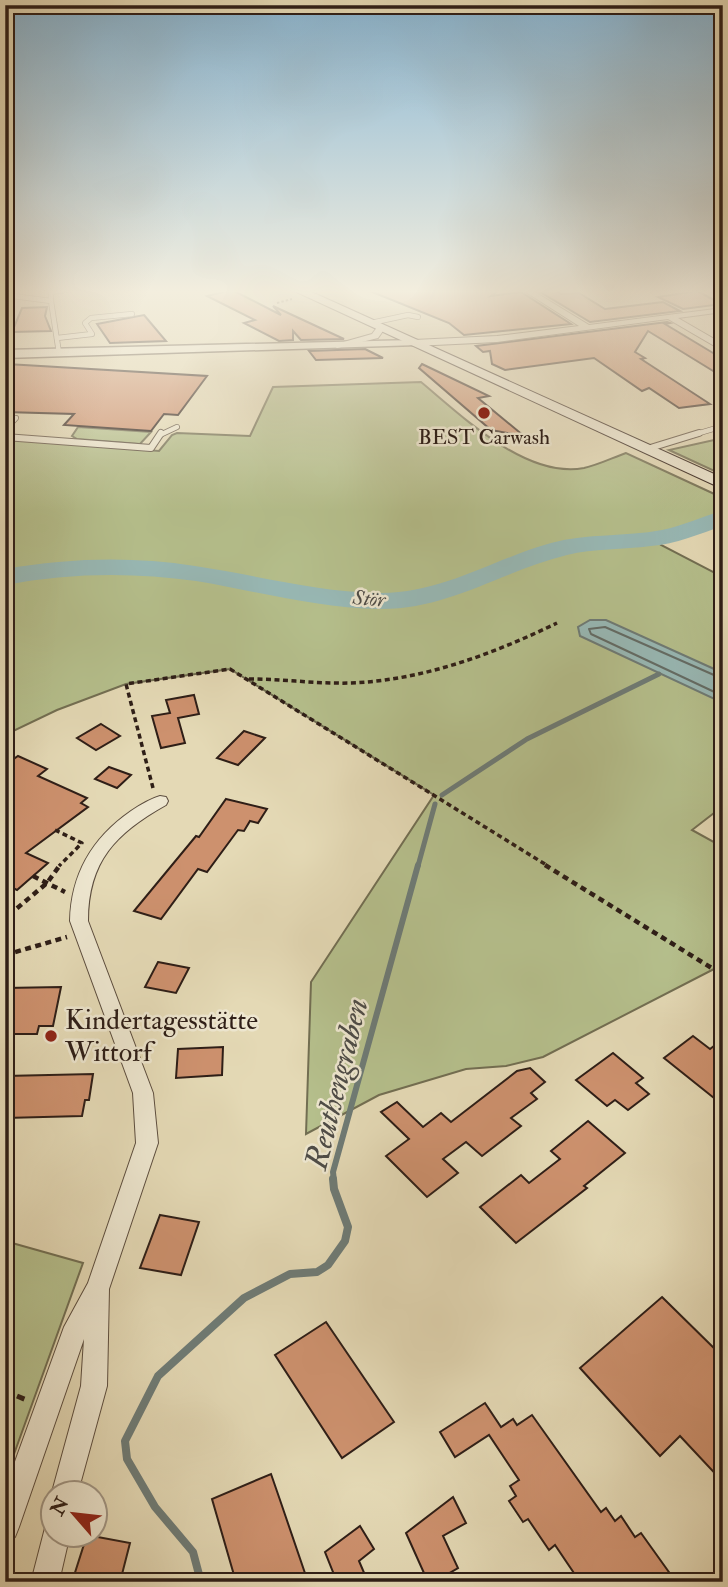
<svg xmlns="http://www.w3.org/2000/svg" width="728" height="1587" font-family="'IM FELL Double Pica',serif">
<rect width="100%" height="100%" fill="#e4d9b5"/>
<filter id="stains"><feTurbulence type="fractalNoise" baseFrequency=".00286" numOctaves="4"/><feColorMatrix values="0 0 0 0 .2 0 0 0 0 .09 0 0 0 0 .02 0 0 0 .5 -.17"/></filter>
<radialGradient id="worn" r=".72"><stop offset=".6" stop-color="#630" stop-opacity="0"/><stop offset="1" stop-color="#630" stop-opacity=".3"/></radialGradient>
<!-- green -->
<g fill="#b5bf8c" stroke="#726e52" stroke-width="2">
<path d="M 421,382 C 462,416 526,479 584,468 C 598,465 612,458 626,453 L 723,498 L 723,518 L 655,540 L 661,545 L 723,577 L 723,806 L 692,830 L 723,847 L 723,975 L 714,969 L 543,1057 L 506,1066 L 466,1069 L 379,1095 L 306,1134 L 311,982 L 434,795 L 230,669 L 126,684 L 57,710 L 5,735 L 5,439 L 159,451 L 172,435 L 177,433 L 250,436 L 273,387 Z"/>
<polygon points="78,427 151,432 140,444 77,439 72,436"/>
<polygon points="723,438 723,475 669,450"/>
<polygon points="5,1241 83,1263 5,1479"/>
</g>
<!-- water -->
<polygon fill="#98b9b6" stroke="#6e7b76" stroke-width="2" points="590,620 606,620 723,673 723,703 580,636 578,627"/>
<g fill="none" stroke-linecap="round" stroke-linejoin="round">
<!-- shore -->
<polyline stroke="#636c66" stroke-width="2" points="723,679 605,627 589,629 591,634 723,696"/>
<!-- stream-far2 -->
<g stroke="#6e7b76" stroke-width="5">
<polyline points="442,795 527,739 659,674"/>
<polyline points="418,866 435,804"/>
</g>
<!-- stream-far1 -->
<polyline stroke="#6e7b76" stroke-width="6" points="334,1181 333,1172 418,865"/>
<!-- stream -->
<polyline stroke="#6e7b76" stroke-width="8" points="201,1582 193,1552 155,1507 127,1459 125,1441 158,1376 244,1298 290,1274 317,1272 328,1265 345,1241 348,1227 334,1189 333,1179"/>
<!-- river -->
<path fill="#98b9b6" fill-rule="evenodd" d="M 723,511 L 723,526 C 699,534 676,544 651,546 C 623,550 594,548 567,555 C 502,571 448,610 379,609 C 317,608 256,591 196,581 C 131,572 69,573 5,585 L 5,569 C 69,558 131,556 195,566 C 256,575 317,592 379,593 C 442,594 493,559 551,543 C 588,533 625,537 662,530 C 683,526 702,516 723,511 Z"/>
</g>
<!-- building -->
<g fill="#cd916e" stroke="#2e1e17" stroke-width="2">
<polygon points="365,289 500,289 491,296 521,292 571,324 464,335 449,323"/>
<polygon points="553,289 561,294 579,293 605,309 663,302 680,311 590,322 537,290"/>
<polygon points="232,290 281,315 273,306 344,339 301,340 293,331 293,340 279,341 244,323 255,320 207,296"/>
<polygon points="697,291 722,304 683,309 658,297"/>
<polygon points="47,307 45,316 51,331 12,332 22,308"/>
<polygon points="144,315 166,341 110,343 97,324"/>
<polygon points="667,322 670,323 665,324 723,359 723,377 648,331 635,352 645,358 641,359 710,404 679,408 649,388 642,391 594,358 505,370 492,364 490,351 483,352 476,346"/>
<polygon points="365,349 383,358 316,360 309,351"/>
<polygon points="5,364 24,365 207,376 178,415 164,414 151,431 64,425 74,414 5,412"/>
<polygon points="422,364 489,396 478,398 524,436 491,430 419,368"/>
<polygon points="194,695 199,714 178,718 185,743 161,748 152,716 170,713 166,700"/>
<polygon points="101,724 120,736 96,750 77,738"/>
<polygon points="244,731 265,738 238,765 217,758"/>
<polygon points="18,756 47,769 38,776 87,798 81,803 88,807 26,853 48,863 17,890 5,884 5,765"/>
<polygon points="109,767 131,775 117,788 95,779"/>
<polygon points="226,799 267,809 258,823 250,821 244,831 238,830 207,872 198,869 161,919 134,911 196,836 199,837"/>
<polygon points="158,962 189,968 176,993 145,987"/>
<polygon points="61,987 53,1026 39,1026 37,1034 5,1034 5,988"/>
<polygon points="693,1036 710,1049 723,1039 723,1091 714,1098 664,1058"/>
<polygon points="223,1047 222,1075 176,1078 178,1049"/>
<polygon points="613,1053 643,1078 636,1083 649,1094 628,1110 615,1100 607,1106 576,1080"/>
<polygon points="530,1068 545,1082 531,1093 537,1099 511,1118 521,1126 482,1156 466,1142 443,1159 458,1173 427,1197 386,1156 409,1139 381,1112 397,1102 423,1127 441,1113 451,1122 517,1071"/>
<polygon points="93,1074 89,1100 85,1100 82,1116 5,1118 5,1076"/>
<polygon points="588,1121 625,1153 584,1186 587,1188 516,1243 480,1207 521,1175 529,1183 560,1159 551,1151"/>
<polygon points="160,1215 199,1222 181,1275 140,1268"/>
<polygon points="662,1297 723,1357 723,1482 680,1436 660,1456 580,1368"/>
<polygon points="326,1322 394,1422 342,1458 275,1355"/>
<polygon points="485,1403 501,1427 513,1419 517,1425 532,1415 601,1512 606,1508 615,1521 621,1516 635,1537 641,1533 676,1582 589,1582 584,1574 578,1579 555,1545 549,1550 528,1519 523,1522 509,1501 516,1496 510,1486 519,1480 489,1435 455,1457 440,1432"/>
<polygon points="271,1474 280,1500 308,1582 236,1582 212,1499"/>
<polygon points="453,1497 466,1523 443,1536 458,1568 448,1574 452,1582 428,1582 406,1533"/>
<polygon points="360,1526 374,1549 359,1561 368,1582 337,1582 325,1552"/>
<polygon points="87,1535 130,1543 120,1582 72,1582"/>
</g>
<g fill="none" stroke-linecap="round" stroke-linejoin="round">
<defs>
<g id="service-far1">
<polyline points="5,295 51,301 59,353"/>
<polyline points="51,301 51,292 71,289"/>
<polyline points="371,323 408,315 418,317"/>
<polyline points="57,338 92,334 85,323 91,318 132,314"/>
<polyline points="5,418 16,418 5,430"/>
<polyline points="160,435 177,427"/>
<polyline points="693,435 723,426"/>
</g>
<g id="service">
<polyline points="5,437 151,448 161,433"/>
<polyline points="647,449 699,433"/>
</g>
<g id="minor">
<polygon points="521,289 530,289 589,325 723,308 723,312 678,318 723,344 723,351 668,319 497,342 414,346 410,343 414,340 497,336 579,326"/>
<polygon points="708,289 723,291 723,296 709,291"/>
<polygon points="378,326 385,328 378,338 337,348 333,345 372,334"/>
<path d="M 160,796 L 166,797 L 168,801 L 166,805 C 116,833 88,861 88,921 L 153,1093 L 158,1143 L 109,1289 L 107,1386 L 78,1492 L 52,1494 L 52,1492 L 81,1386 L 84,1339 L 19,1527 L 15,1537 L 5,1541 L 5,1489 L 64,1327 L 88,1283 L 136,1143 L 133,1093 L 70,921 C 71,874 92,838 131,811 C 140,805 150,799 160,796 Z"/>
<polygon points="52,1522 52,1534 70,1534 59,1582 31,1582 46,1524"/>
</g>
<polygon id="tertiary" points="414,340 420,343 418,345 5,358 5,350"/>
<polygon id="secondary" points="290,289 305,289 723,478 723,489"/>
</defs>
<!-- service-far1 casing -->
<use href="#service-far1" stroke="#5c4d3e" stroke-width="6"/>
<!-- service casing -->
<use href="#service" stroke="#5c4d3e" stroke-width="8"/>
<!-- minor casing -->
<use href="#minor" stroke="#5c4d3e" stroke-width="2"/>
<!-- tertiary casing -->
<use href="#tertiary" stroke="#5c4d3e" stroke-width="3"/>
<!-- secondary casing -->
<use href="#secondary" stroke="#2e1e17" stroke-width="2"/>
<!-- path-far3 -->
<polyline stroke="#2e1e17" stroke-width="2" stroke-dasharray="2.5 2" stroke-linecap="butt" points="277,303 292,299"/>
<!-- path-far2 -->
<g stroke="#2e1e17" stroke-width="3.5" stroke-dasharray="5 3.5" stroke-linecap="butt">
<path d="M 249,679 C 283,679 317,684 351,683 C 424,680 493,654 557,623"/>
<polyline points="153,788 126,684 230,669 548,866"/>
<polyline points="55,830 82,843 59,866"/>
</g>
<!-- path-far1 -->
<g stroke="#2e1e17" stroke-width="4.5" stroke-dasharray="6 4.5" stroke-linecap="butt">
<polyline points="545,865 723,975"/>
<polyline points="33,876 65,892"/>
<polyline points="9,915 47,883 60,865"/>
<polyline points="5,955 67,937"/>
</g>
<!-- path -->
<polyline stroke="#2e1e17" stroke-width="5" stroke-dasharray="8 5" stroke-linecap="butt" points="5,1391 29,1401"/>
<!-- service-far1 -->
<use href="#service-far1" stroke="#ede6cf" stroke-width="4.5"/>
<!-- service -->
<use href="#service" stroke="#ede6cf" stroke-width="6"/>
<!-- minor -->
<use href="#minor" fill="#ede6cf" fill-rule="evenodd"/>
<!-- tertiary -->
<use href="#tertiary" fill="#ede6cf" fill-rule="evenodd"/>
<!-- secondary -->
<use href="#secondary" fill="#ede6cf" fill-rule="evenodd"/>
</g>
<!-- sky -->
<linearGradient id="sky" x2="0" y2="1"><stop stop-color="#88b6d4"/><stop offset="0.57" stop-color="#f3eede"/><stop offset="1" stop-color="#f3eede" stop-opacity="0"/></linearGradient>
<rect width="728" height="511" fill="url(#sky)"/>
<!-- markers -->
<g fill="#8f2418" stroke="#ede6cf" stroke-width="2.5">
<circle cx="484" cy="413" r="7"/>
<circle cx="51" cy="1036" r="7"/>
</g>
<g text-anchor="middle" dominant-baseline="central" stroke-width="5" stroke-linejoin="round" paint-order="stroke">
<!-- far-poi labels -->
<g font-size="21" fill="#2e1e17" stroke="#ede6cf">
<text x="484" y="437">BEST Carwash</text>
</g>
<!-- far-water labels -->
<g font-size="21" font-style="italic" fill="#4e4c47" stroke="#ede6cf">
<text transform="translate(369 599) rotate(4)">Stör</text>
</g>
<!-- near-poi labels -->
<g font-size="28" fill="#2e1e17" stroke="#ede6cf" text-anchor="start">
<text x="65" y="1020">Kindertagesstätte<tspan x="65" dy="32">Wittorf</tspan></text>
</g>
<!-- near-water labels -->
<g font-size="32" font-style="italic" fill="#4e4c47" stroke="#ede6cf">
<text transform="translate(337 1084) rotate(-76)">Reuthengraben</text>
</g>
</g>
<!-- margin -->
<rect width="728" height="1587" fill="none" stroke="#e4d9b5" stroke-width="28"/>
<rect x="7" y="7" width="714" height="1573" fill="none" stroke="#2e1e17" stroke-width="3.5"/>
<rect x="14" y="14" width="700" height="1559" fill="none" stroke="#2e1e17" stroke-width="2"/>
<!-- north arrow -->
<g transform="translate(74 1514) rotate(298)"><circle r="33" fill="#ede6cf" stroke="#a19685" stroke-width="2"/>
<path d="M0-5L12 26L0 18L-12 26Z" fill="#8f2418"/>
<text y="-10" font-size="19" font-weight="bold" text-anchor="middle" fill="#2e1e17">N</text>
</g>
<rect width="100%" height="100%" filter="url(#stains)"/>
<rect width="100%" height="100%" fill="url(#worn)"/>
</svg>
